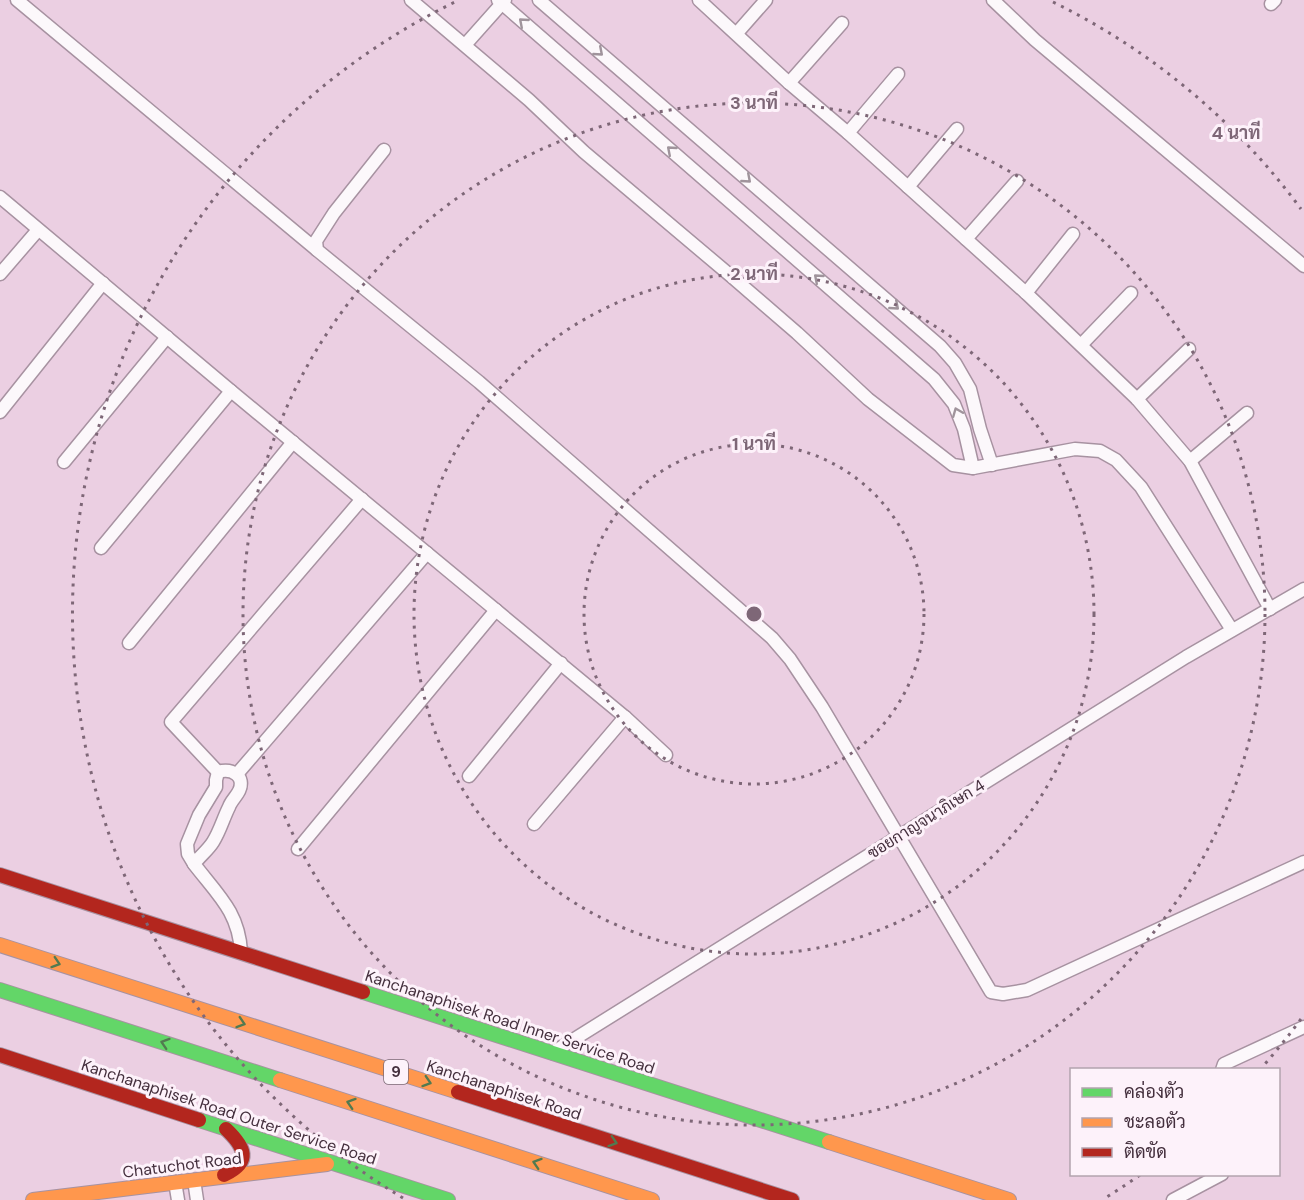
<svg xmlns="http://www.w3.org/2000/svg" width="1304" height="1200" font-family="'DM Sans',Sarabun,sans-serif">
<rect width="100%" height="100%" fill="#ebcfe2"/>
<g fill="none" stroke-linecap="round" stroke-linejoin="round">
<defs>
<g id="street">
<polyline points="17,0 317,250"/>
<polyline points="411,0 529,100 584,152 731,276 797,333 868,399 953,465 973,468 1075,449 1100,451 1116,460 1141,487 1232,630"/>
<polyline points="498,0 934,379 954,404 964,429 973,468"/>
<polyline points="539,0 940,346 955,363 970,389 980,429 992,465"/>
<polyline points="699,0 789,83 848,133 1026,293 1137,399 1190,461 1270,609"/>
<polyline points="993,0 1035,40 1304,266"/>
<polyline points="1271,4 1275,0"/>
<polyline points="737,33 766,0"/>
<polyline points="465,45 505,0"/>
<polyline points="789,83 842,23"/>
<polyline points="848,133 898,74"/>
<polyline points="384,150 334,213 316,241 317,250 479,382 772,638 790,659 822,707 991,992 1003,994 1027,990 1304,862"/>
<polyline points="908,187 957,129"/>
<polyline points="0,197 231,391 625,717 666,755"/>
<polyline points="966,239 1017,181"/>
<polyline points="0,274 38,230"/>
<polyline points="1026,293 1073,234"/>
<polyline points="1081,345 1131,293"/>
<polyline points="1137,399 1189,349"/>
<polyline points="0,412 103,283"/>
<polyline points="1190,461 1247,413"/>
<polyline points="64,462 167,337"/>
<polyline points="101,548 231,391"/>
<polyline points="129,643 293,442"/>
<polyline points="218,772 171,722 362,499"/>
<path d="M 218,772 C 232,768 246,776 239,791 C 236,797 231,801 229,807 C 223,819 220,831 213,842 C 208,850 200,856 194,864 C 217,894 239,912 241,952"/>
<polyline points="237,774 427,553"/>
<polyline points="469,776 561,663"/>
<polyline points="534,824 625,717"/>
<polyline points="298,849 496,610"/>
<polyline points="194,864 188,854 187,844 199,815 216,787 216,780 218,772"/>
<polyline points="552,1053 1186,657 1304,589"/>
<polyline points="1222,1070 1224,1064 1304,1027"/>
<polyline points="194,1180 197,1200"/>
<polyline points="175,1182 178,1200"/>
<polyline points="1173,1200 1222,1174"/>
</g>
<g id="fast">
<polyline points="0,990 280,1080"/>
<polyline points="363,992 829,1142"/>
<polyline points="199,1120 448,1200"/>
</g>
<g id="slow">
<polyline points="0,945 458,1092"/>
<polyline points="280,1080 652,1200"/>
<polyline points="829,1142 1009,1200"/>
<polyline points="33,1200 327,1164"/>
</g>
<g id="jam">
<polyline points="0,875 363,992"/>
<polyline points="0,1055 199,1120"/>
<polyline points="458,1092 792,1200"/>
<path d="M 224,1175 C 252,1162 245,1147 226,1129"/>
</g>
</defs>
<!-- street casing -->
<use href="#street" stroke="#a792a1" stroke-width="15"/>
<!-- fast casing -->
<use href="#fast" stroke="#a792a1" stroke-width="16"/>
<!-- slow casing -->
<use href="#slow" stroke="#a792a1" stroke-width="16"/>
<!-- jam casing -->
<use href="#jam" stroke="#a792a1" stroke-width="16"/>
<!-- street -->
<use href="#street" stroke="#fcf8fb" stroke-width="12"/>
<!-- fast -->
<use href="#fast" stroke="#63d668" stroke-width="14"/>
<!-- slow -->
<use href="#slow" stroke="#ff974d" stroke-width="14"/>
<!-- jam -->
<use href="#jam" stroke="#b3261e" stroke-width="14"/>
</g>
<!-- one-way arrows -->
<defs><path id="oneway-chevron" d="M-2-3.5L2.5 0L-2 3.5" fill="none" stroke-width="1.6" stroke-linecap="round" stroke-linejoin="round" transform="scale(1.5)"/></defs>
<g stroke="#a0949c">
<use href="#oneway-chevron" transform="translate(523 22) rotate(-139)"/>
<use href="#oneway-chevron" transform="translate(599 52) rotate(41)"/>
<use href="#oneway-chevron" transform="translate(671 150) rotate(-139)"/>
<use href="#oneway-chevron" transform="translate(747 179) rotate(41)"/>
<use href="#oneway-chevron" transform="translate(818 278) rotate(-139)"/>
<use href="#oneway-chevron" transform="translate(895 306) rotate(41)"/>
<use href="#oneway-chevron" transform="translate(957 412) rotate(-112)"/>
</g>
<g stroke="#527a50">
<use href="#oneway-chevron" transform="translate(56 963) rotate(18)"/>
<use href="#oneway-chevron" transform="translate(241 1023) rotate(18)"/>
<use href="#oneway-chevron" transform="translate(165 1043) rotate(-162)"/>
<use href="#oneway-chevron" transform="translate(427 1082) rotate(18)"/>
<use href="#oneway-chevron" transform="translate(351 1103) rotate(-162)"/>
<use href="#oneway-chevron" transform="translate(613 1142) rotate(18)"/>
<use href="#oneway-chevron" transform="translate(537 1163) rotate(-162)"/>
</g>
<!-- distance rings -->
<g fill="none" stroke="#7e6777" stroke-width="3" stroke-dasharray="3 6">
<circle cx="754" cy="614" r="170"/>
<circle cx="754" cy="614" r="340"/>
<circle cx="754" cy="614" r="511"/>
<path d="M1301 1019A681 681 0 0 1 1264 1065M1140 1175A681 681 0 0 1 1105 1198M403 1198A681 681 0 0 1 455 2M1053 2A681 681 0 0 1 1301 209"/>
</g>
<g text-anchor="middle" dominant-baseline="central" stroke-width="6" stroke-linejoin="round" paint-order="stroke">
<!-- shield labels -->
<rect fill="#fdf2fa" stroke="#7c6a76" stroke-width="1.5" x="384" y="1060" width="24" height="24" rx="4.5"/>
<g font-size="15" font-weight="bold" fill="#442f3d">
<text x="396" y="1072">9</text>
</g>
<!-- street labels -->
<g font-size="16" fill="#442f3d" stroke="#fdf2fa">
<text transform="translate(926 819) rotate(-32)">ซอยกาญจนาภิเษก 4</text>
<text transform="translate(510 1022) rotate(18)">Kanchanaphisek Road Inner Service Road</text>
<text transform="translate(504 1090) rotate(18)">Kanchanaphisek Road</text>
<text transform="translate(229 1112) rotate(18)">Kanchanaphisek Road Outer Service Road</text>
<text transform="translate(182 1165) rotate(-7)">Chatuchot Road</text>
</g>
</g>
<circle cx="754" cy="614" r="9" fill="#7e6777" stroke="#fdf2fa" stroke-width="3"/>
<g font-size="18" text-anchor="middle" font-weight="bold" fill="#7e6777" stroke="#fdf2fa" stroke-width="6" stroke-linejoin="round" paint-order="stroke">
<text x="754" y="109">3 นาที</text>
<text x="1236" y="139">4 นาที</text>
<text x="754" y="280">2 นาที</text>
<text x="754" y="450">1 นาที</text>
</g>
<!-- legend -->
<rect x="1070" y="1068" width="210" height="108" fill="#fdf2fa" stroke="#b3a4ae" stroke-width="1.5"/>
<rect x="1082" y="1088" width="30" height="9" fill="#63d668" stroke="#b3a4ae" stroke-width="1.5"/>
<text x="1124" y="1098" font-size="18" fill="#442f3d">คล่องตัว</text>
<rect x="1082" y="1118" width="30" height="9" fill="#ff974d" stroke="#b3a4ae" stroke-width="1.5"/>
<text x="1124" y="1128" font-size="18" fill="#442f3d">ชะลอตัว</text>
<rect x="1082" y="1148" width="30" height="9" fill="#b3261e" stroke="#b3a4ae" stroke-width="1.5"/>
<text x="1124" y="1158" font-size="18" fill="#442f3d">ติดขัด</text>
</svg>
